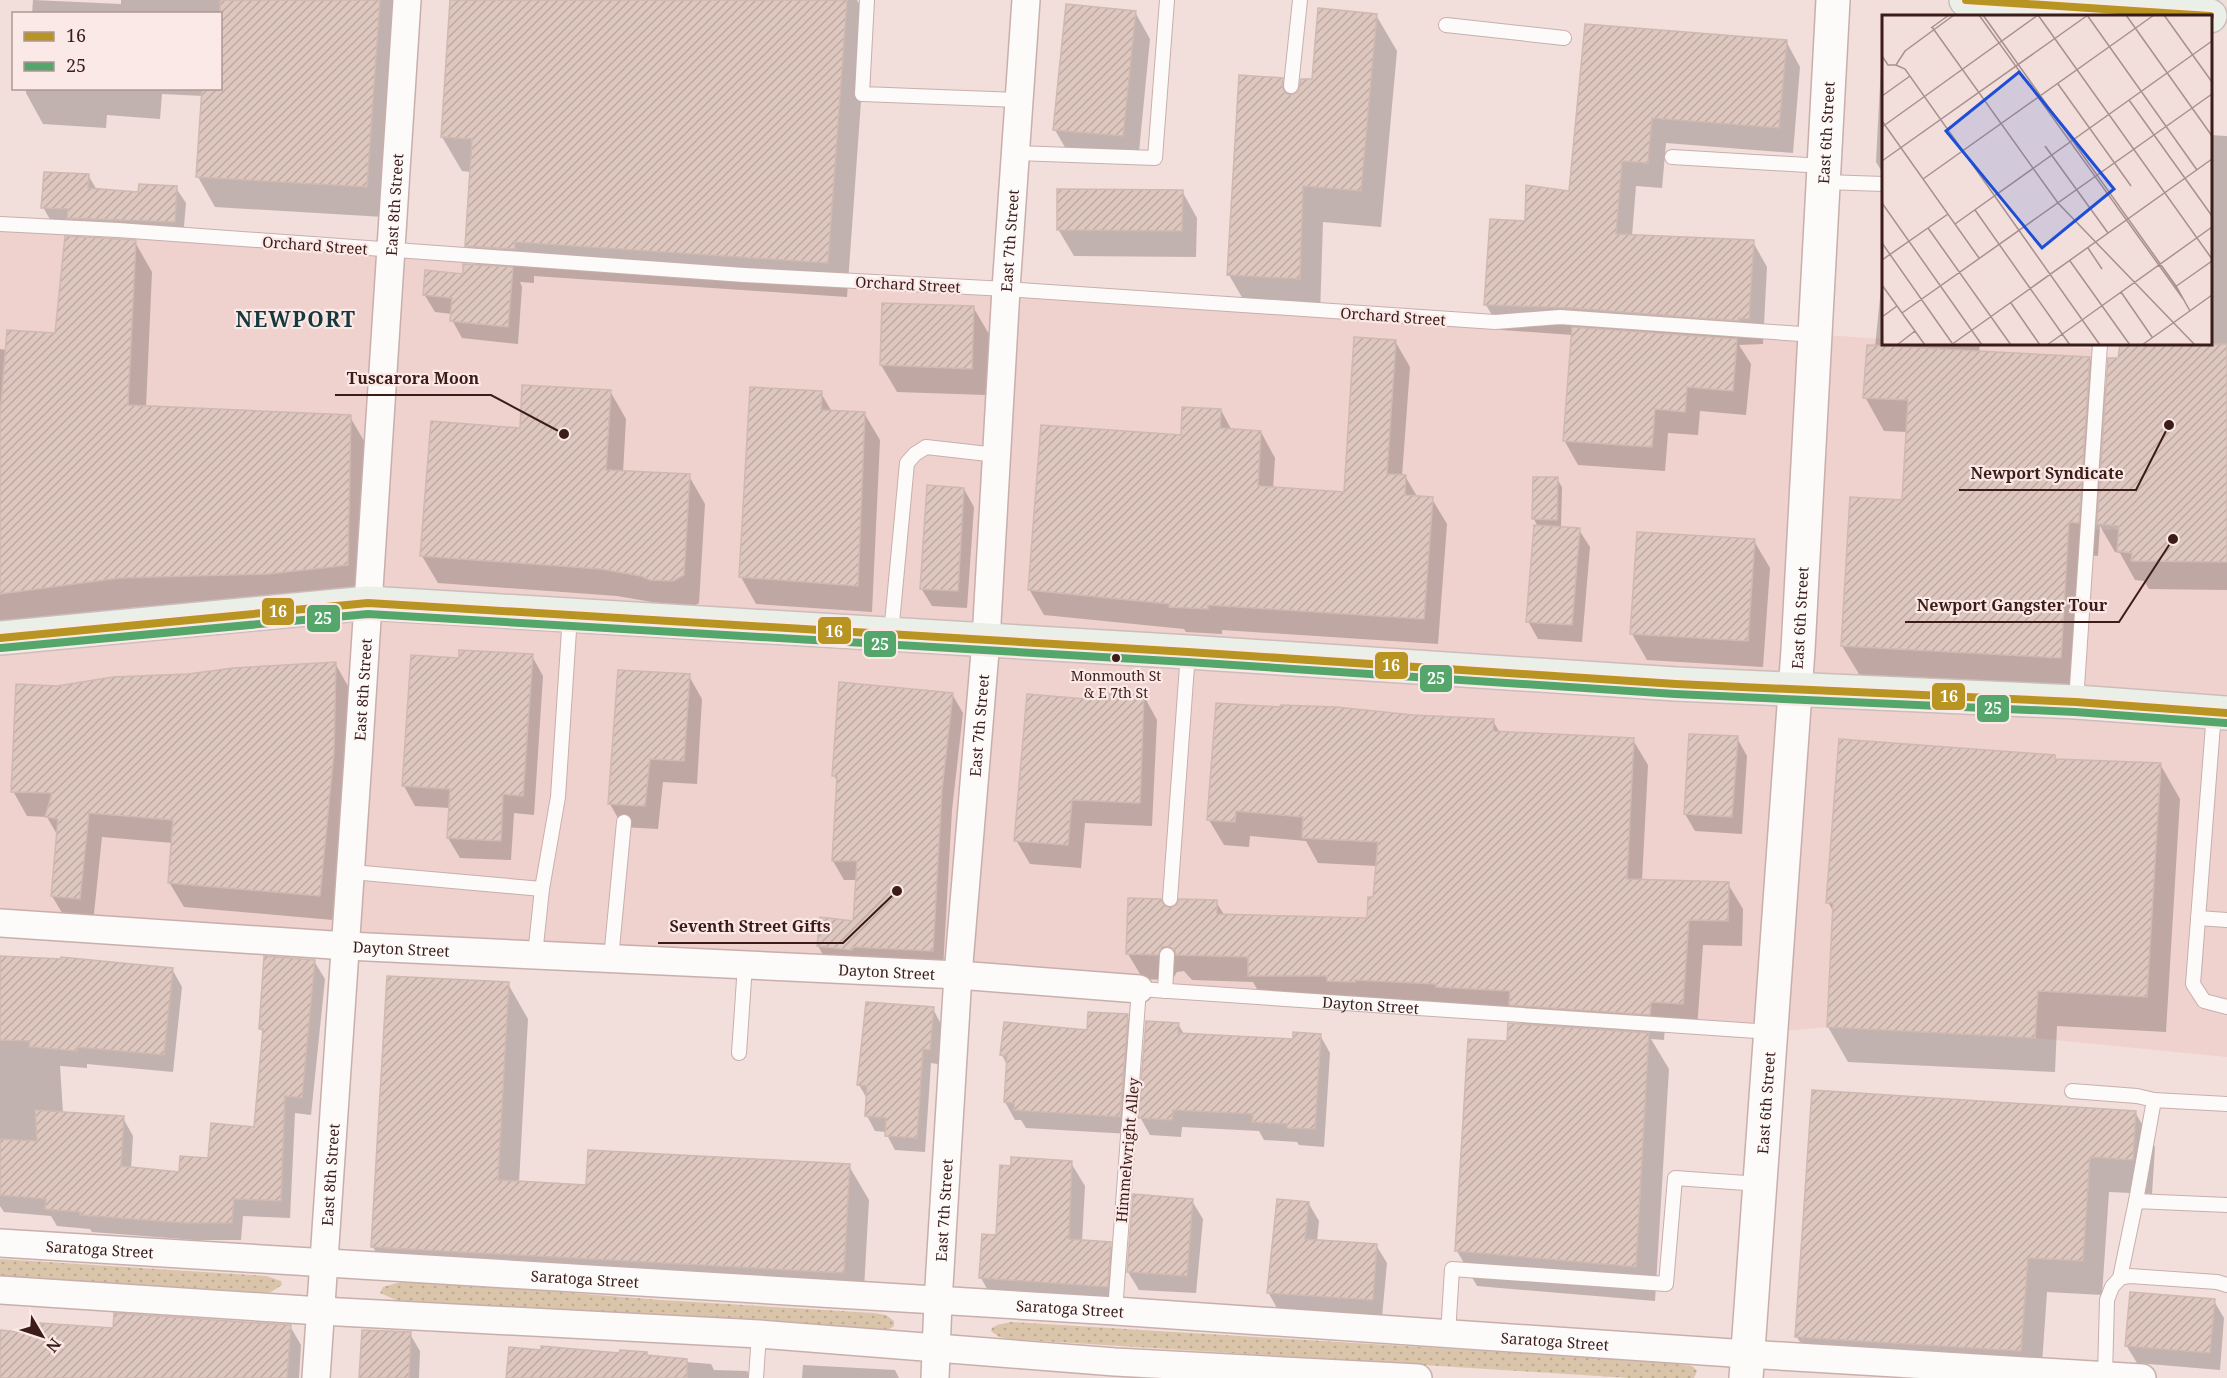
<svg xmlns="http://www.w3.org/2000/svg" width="2227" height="1378" font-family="'Noto Serif',serif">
<defs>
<pattern id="grass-dots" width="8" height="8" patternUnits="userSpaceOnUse" patternTransform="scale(1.5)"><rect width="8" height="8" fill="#dac5aa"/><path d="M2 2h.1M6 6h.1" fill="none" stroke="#bca992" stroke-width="1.8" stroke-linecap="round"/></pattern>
<pattern id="building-hatch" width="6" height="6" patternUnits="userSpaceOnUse" patternTransform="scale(1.5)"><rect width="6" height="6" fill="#dec7be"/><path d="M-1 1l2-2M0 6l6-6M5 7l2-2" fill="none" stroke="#bfaaa3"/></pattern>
</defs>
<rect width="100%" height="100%" fill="#f2dedb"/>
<!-- built -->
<polygon fill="#efd1cd" points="0,224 1495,322 1560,317 1883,339 1884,344 1988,344 2100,349 2088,529 2227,534 2227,1057 2035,1038 1827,1027 1771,1032 0,923"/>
<!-- grass -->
<g fill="url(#grass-dots)">
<polygon points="0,1259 266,1276 281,1281 282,1285 271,1292 263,1293 0,1276"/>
<polygon points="408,1280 661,1300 874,1313 886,1315 894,1321 894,1326 888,1330 877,1331 401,1302 380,1293 383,1287"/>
<polygon points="1011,1322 1651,1361 1692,1366 1697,1371 1694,1378 1630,1378 1010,1339 999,1337 991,1331 992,1328 997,1325"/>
</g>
<!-- shadow -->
<g fill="#0003">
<polygon points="33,0 121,4 121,0 399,0 384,217 215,207 198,177 203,96 162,94 160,119 107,115 106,128 43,124 26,93 26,88 220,88 220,14 32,14"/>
<polygon points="451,0 857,0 867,17 847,297 534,276 534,283 520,282 522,287 518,344 462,338 452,320 452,314 435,312 424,294 478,266 466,246 472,172 462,171 442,137"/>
<polygon points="1135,12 1150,39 1138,162 1070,156 1055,130"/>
<polygon points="1376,15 1397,51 1381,227 1323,222 1320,315 1250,311 1229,275 1282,79 1292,96 1300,92 1314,81"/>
<polygon points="1587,25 1786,41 1800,67 1793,153 1666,143 1662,188 1636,186 1632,236 1753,242 1767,267 1763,344 1739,345 1751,364 1746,415 1700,411 1698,435 1668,433 1665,471 1578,465 1564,440 1573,335 1501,330 1486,305 1526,222 1571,192"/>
<polygon points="1882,46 1884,46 1884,175 1876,162"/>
<polygon points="2210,135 2227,136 2227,590 2149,589 2144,581 2135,580 2120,553 2115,552 2100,526 2098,556 2088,555 2080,691 1862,679 1842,646 1903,502 1907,432 1884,431 1865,397 1875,347 1881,288 1884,288 1884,344 1980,344 1979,352 2089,358 2107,390 2120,360 2121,344 2210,344"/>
<polygon points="88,175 97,190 140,193 176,188 186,203 183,238 52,223 43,207"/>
<polygon points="1182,191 1197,218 1196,257 1074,256 1058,229"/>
<polygon points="135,242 152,272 146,407 350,417 367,446 364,595 286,604 137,607 0,626 0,349 7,350 57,335"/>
<polygon points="884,304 973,307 989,334 986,395 897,392 881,365"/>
<polygon points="1395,341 1410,367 1402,476 1405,476 1418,498 1432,499 1447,524 1438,644 1222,630 1222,634 1186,632 1184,629 1044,615 1029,589 1182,436 1221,410 1232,431 1261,432 1275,458 1273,489 1345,494"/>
<polygon points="610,391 626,419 623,473 689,476 705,504 699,603 689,609 667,608 658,603 617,596 438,583 422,556 521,430"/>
<polygon points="821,393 832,412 864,413 880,440 872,612 756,604 741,577"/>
<polygon points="1557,479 1562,487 1561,528 1579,530 1590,547 1582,642 1538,639 1528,621 1538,527 1534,519"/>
<polygon points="964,489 974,507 967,608 932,606 921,588"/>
<polygon points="1754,541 1770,568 1763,667 1647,660 1632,634"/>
<polygon points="532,656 543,676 534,815 514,813 511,860 460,858 448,838 450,808 415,806 404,786 460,659"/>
<polygon points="335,663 349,688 347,778 333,920 184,907 169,882 173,843 102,837 93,923 67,921 52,896 58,836 47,817 27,816 13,791 57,688"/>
<polygon points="689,676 702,699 697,784 663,782 658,829 623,827 610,804"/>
<polygon points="952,694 963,713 952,810 943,969 829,965 818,946 855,922 857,880 844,880 833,861 838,784 834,775"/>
<polygon points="1144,696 1157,720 1152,826 1085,823 1081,868 1030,864 1016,840 1111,702"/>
<polygon points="1413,716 1493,721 1500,733 1633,740 1648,765 1642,881 1728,884 1743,909 1742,946 1703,945 1697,1029 1665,1027 1664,1040 1651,1039 1669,1069 1655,1301 1477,1286 1457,1251 1509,1042 1523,1026 1517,1016 1264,1001 1253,982 1192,980 1184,971 1177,972 1172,980 1143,979 1128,954 1164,908 1170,910 1178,906 1216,902 1225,916 1368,920 1374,899 1377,866 1318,863 1306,841 1250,836 1249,847 1224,845 1209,820"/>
<polygon points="1737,738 1747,756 1742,834 1695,831 1685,814"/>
<polygon points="2054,757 2057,761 2160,764 2180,799 2166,1032 2057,1026 2055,1072 1848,1062 1828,1027 1834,913 1828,902"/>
<polygon points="0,958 172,969 182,987 173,1072 87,1064 87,1068 60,1066 63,1113 123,1118 133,1136 131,1169 180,1174 209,1159 256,1129 264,1034 260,1028 314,961 325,979 311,1115 295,1113 290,1218 243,1216 241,1240 195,1240 92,1232 90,1229 57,1226 51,1216 4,1212 0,1206"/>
<polygon points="508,984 528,1019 519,1183 587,1187 849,1166 869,1200 863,1307 393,1281 373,1247"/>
<polygon points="933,1009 941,1024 938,1064 931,1063 925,1152 895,1150 887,1135 887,1132 875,1131 867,1116 868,1100 859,1085"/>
<polygon points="1127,1016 1137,1034 1130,1134 1026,1128 1021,1120 1015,1120 1005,1102 1007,1065 1002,1055 1088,1032"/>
<polygon points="1178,1024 1184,1034 1294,1041 1320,1035 1330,1053 1324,1147 1299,1145 1297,1142 1264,1140 1259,1131 1182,1127 1181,1137 1150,1135 1140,1117"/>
<polygon points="2135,1112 2155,1147 2152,1194 2109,1192 2102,1295 2047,1292 2041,1378 1915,1378 1817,1372 1797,1337"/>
<polygon points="1071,1163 1085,1186 1082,1242 1110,1244 1124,1267 1120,1309 994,1301 981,1278"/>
<polygon points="1134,1196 1192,1201 1203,1219 1196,1293 1139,1290 1128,1272"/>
<polygon points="1309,1204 1319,1221 1317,1241 1376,1245 1387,1263 1382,1317 1278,1310 1268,1292"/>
<polygon points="2214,1301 2224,1318 2220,1370 2137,1363 2126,1345"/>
<polygon points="290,1326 301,1345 299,1378 0,1378 0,1331 40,1335 114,1330"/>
<polygon points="410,1334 420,1351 419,1378 361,1378"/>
<polygon points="649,1359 711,1364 714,1370 747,1371 751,1378 507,1378"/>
<polygon points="803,1365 895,1370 899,1378 802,1378"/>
</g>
<!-- building -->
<g fill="url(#building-hatch)" stroke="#d0b9b1" stroke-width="1.5">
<polygon points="220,0 380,0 367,187 196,177 202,88 220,88"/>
<polygon points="450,0 847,0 828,263 515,242 515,249 465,246 472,139 441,137"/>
<polygon points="1066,4 1136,11 1123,136 1053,130"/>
<polygon points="1318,8 1377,14 1361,191 1303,186 1300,279 1227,275 1239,75 1283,78 1282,86 1285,93 1291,95 1298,92 1301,79 1312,79"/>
<polygon points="1585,24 1787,40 1779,128 1652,118 1648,163 1622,161 1616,234 1754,240 1749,319 1739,318 1739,321 1573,308 1484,305 1490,219 1525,221 1526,185 1569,191"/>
<polygon points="44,172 89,174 88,188 138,192 139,184 177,186 175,222 67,218 68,209 41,208"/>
<polygon points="1057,189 1183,190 1182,231 1057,230"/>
<polygon points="65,236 136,240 128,405 351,415 348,565 268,574 119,578 0,594 0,416 7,330 55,333"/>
<polygon points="463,264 513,267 508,327 450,321 452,298 423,295 425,270 463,274"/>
<polygon points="882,303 974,306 972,369 880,365"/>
<polygon points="1572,327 1737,339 1733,391 1687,387 1685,412 1655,409 1652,447 1563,441"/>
<polygon points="1354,337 1396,340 1387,474 1406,475 1405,495 1433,497 1424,619 1208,605 1208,609 1169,607 1170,604 1028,590 1041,425 1181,435 1182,407 1221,409 1220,428 1261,431 1258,486 1344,492"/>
<polygon points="2120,344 2227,344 2227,562 2131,561 2132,553 2117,551 2119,526 2097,524 2108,358 2118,358"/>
<polygon points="1867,345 2090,357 2079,523 2069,522 2061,658 1841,646 1850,497 1902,500 1908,400 1863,398"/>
<polygon points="522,385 611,390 606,470 690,474 684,575 673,581 650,580 641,576 601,569 420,556 431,421 520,428"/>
<polygon points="750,387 822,391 821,410 865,412 858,586 739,577"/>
<polygon points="1533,477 1558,477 1557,520 1532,519"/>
<polygon points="927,485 964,488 958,591 920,589"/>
<polygon points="1534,525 1580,528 1572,625 1526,622"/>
<polygon points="1637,532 1755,539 1748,641 1630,634"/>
<polygon points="459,650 533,654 523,796 503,794 501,841 447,838 450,789 402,786 411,655 459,658"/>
<polygon points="336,662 334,752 320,896 168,883 173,820 89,813 80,899 51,896 58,819 45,817 52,793 11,792 16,684 57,686 113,677 188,674 233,668"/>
<polygon points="618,670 690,674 684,761 650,759 645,806 608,804"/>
<polygon points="839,682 953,693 942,790 933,951 853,947 852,950 817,946 820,917 853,921 857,861 832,861 837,776 832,776"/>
<polygon points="1027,694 1109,701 1109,694 1144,695 1140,803 1072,800 1068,845 1014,841"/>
<polygon points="1216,703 1280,707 1281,705 1336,707 1413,715 1494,719 1493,731 1634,738 1627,879 1729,882 1728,921 1689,920 1683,1004 1651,1002 1650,1015 1509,1005 1510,991 1436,987 1436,984 1355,980 1355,982 1327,981 1327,976 1248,976 1248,957 1176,955 1175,950 1168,946 1162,947 1158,955 1126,954 1128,898 1161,899 1165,906 1170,908 1177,904 1179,899 1217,900 1217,914 1367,918 1368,897 1373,897 1378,842 1302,838 1303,817 1236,811 1235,822 1207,820"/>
<polygon points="1689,734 1738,736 1732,817 1684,814"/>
<polygon points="1839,739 2055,755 2055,759 2161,763 2147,997 2038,991 2035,1038 1827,1027 1833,903 1826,903"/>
<polygon points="0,956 61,959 61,957 173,968 164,1055 77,1047 77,1051 32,1047 29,1047 30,1041 0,1040"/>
<polygon points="264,956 315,960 302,1098 285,1096 281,1201 234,1199 232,1223 185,1223 80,1215 80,1212 45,1209 46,1199 0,1195 0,1139 37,1141 35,1110 124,1116 121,1166 179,1172 180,1156 208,1158 211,1123 254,1127 263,1029 259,1029"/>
<polygon points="387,976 509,982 498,1180 586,1185 588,1150 850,1164 844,1273 371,1247"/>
<polygon points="866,1002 934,1007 930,1050 923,1049 917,1138 885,1136 886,1118 865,1116 867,1086 857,1085"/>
<polygon points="1088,1012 1128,1014 1120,1117 1014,1110 1014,1103 1004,1102 1007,1056 1000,1055 1004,1022 1087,1030"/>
<polygon points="1146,1021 1179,1023 1178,1033 1293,1039 1293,1032 1321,1034 1315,1129 1287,1128 1287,1124 1252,1122 1253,1114 1173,1110 1172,1120 1138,1118"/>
<polygon points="1508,1023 1649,1033 1636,1267 1455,1251 1468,1039 1507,1041"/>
<polygon points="1812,1090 2136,1111 2133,1160 2090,1157 2083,1261 2028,1258 2021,1351 1795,1337"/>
<polygon points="1011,1157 1072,1161 1069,1239 1111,1242 1108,1287 979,1278 982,1234 996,1235 1000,1165 1011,1166"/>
<polygon points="1133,1194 1193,1199 1187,1276 1127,1272"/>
<polygon points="1277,1199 1309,1202 1305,1239 1377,1244 1373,1300 1267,1293"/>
<polygon points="2130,1292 2215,1299 2210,1353 2125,1346"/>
<polygon points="114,1313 291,1325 287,1378 0,1378 0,1330 39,1334 40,1323 113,1328"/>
<polygon points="362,1330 411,1332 409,1378 359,1378"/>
<polygon points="541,1346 619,1353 620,1350 647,1352 647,1355 687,1359 687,1378 506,1378 509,1347 541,1350"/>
</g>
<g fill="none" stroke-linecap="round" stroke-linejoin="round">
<defs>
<g id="service">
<polyline points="867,0 862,94 1019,100"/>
<polyline points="1446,25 1564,38"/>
<polyline points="1291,86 1300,0"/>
<polyline points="1015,153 1155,158 1167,0"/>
<polyline points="1672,157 1824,166"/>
<polyline points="1824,182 1884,184"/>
<polyline points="0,224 118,230 744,275 1006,289 1495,322 1560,317 1815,335"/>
<polyline points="891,634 907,463 915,454 926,447 997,455"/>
<polyline points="2076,702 2100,344"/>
<polyline points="2214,712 2193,984 2204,1001 2227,1007"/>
<polyline points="352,872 542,889"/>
<polyline points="1170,899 1188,652"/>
<polyline points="2198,918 2227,920"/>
<polyline points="535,955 542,889 558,797 570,615"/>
<polyline points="611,959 624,822"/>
<polyline points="1165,991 1167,955"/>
<polyline points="739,1053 745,965"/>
<polyline points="2072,1091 2137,1096 2154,1100"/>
<polyline points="2136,1201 2154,1100 2227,1104"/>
<polyline points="2120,1278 2130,1276 2217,1282 2227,1285"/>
<path id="s1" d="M 1115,1311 L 1139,989 L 1771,1032"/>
<polyline points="1448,1334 1452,1269 1666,1284 1675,1178 1760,1184"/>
<polyline points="2105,1376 2107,1300 2112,1287 2120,1278 2136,1201 2227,1205"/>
<polyline points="756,1378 759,1334"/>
</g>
<g id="minor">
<path id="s2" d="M 0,923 L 347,946 L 958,975 L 1139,989"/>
<path id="s3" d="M 0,1243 L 1115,1311 L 1747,1354 L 2142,1378"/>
<polyline points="0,1290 321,1311 759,1334 1115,1362 1418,1378"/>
<path id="s4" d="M 316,1378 C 348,919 378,459 407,0"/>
<path id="s5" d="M 935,1378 L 938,1302 L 958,975 L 986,640 L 1006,289 L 1026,0"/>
</g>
<g id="tertiary">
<path id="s6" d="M 1746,1378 L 1798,650 L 1833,0"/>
</g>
<g id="primary">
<polyline points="1966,0 2210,16"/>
<polyline points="0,638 368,603 1188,652 1676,684 2076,702 2227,713"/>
</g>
</defs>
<!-- service casing -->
<use href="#service" stroke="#c8afac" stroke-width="16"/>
<!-- minor casing -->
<use href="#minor" stroke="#c8afac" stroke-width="30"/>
<!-- tertiary casing -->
<use href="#tertiary" stroke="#c8afac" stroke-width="36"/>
<!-- primary casing -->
<use href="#primary" stroke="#ccbdbc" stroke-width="36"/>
<!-- service -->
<use href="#service" stroke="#fdfafa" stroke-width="14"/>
<!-- minor -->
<use href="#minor" stroke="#fdfafa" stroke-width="27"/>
<!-- tertiary -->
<use href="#tertiary" stroke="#fdfafa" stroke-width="33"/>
<!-- primary -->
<use href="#primary" stroke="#eaefe8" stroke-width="33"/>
<defs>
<g id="bus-1">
<polyline points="1966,0 2210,16"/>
<polyline points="0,638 368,603 1188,652 1676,684 2076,702 2227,713"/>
</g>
<polyline id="bus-2" points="1,648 368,614 1187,662 1675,694 2075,712 2226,723"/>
</defs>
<!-- bus-1 casing -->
<use href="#bus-1" stroke="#fbe9e7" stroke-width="12"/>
<!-- bus-2 casing -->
<use href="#bus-2" stroke="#fbe9e7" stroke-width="12"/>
<!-- bus-1 -->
<use href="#bus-1" stroke="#b89422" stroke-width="8"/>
<!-- bus-2 -->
<use href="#bus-2" stroke="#54a66b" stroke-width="8"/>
</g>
<!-- markers -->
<circle fill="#3c1c19" stroke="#fbe9e7" stroke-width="2" cx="1116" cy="658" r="5"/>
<g text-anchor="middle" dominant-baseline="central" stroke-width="4.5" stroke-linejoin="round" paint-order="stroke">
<!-- bus labels -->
<g font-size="14" fill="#3c1c19" stroke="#fbe9e7">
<text x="1116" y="675">Monmouth St<tspan x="1116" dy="17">&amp; E 7th St</tspan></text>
</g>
<!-- street labels -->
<g font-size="15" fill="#3c1c19" stroke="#fbe9e7">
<text stroke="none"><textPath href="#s6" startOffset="1248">East 6th Street</textPath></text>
<text stroke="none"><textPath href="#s4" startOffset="1176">East 8th Street</textPath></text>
<text stroke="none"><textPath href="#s5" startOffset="1140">East 7th Street</textPath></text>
<text transform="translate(315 245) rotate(4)">Orchard Street</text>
<text transform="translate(908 284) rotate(3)">Orchard Street</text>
<text transform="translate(1393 316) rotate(4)">Orchard Street</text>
<text stroke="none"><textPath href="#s6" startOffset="762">East 6th Street</textPath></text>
<text stroke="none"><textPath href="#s4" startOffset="690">East 8th Street</textPath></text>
<text stroke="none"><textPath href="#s5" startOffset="654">East 7th Street</textPath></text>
<text stroke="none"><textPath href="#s2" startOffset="402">Dayton Street</textPath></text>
<text stroke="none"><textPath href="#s2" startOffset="888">Dayton Street</textPath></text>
<text stroke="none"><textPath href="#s1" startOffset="555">Dayton Street</textPath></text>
<text stroke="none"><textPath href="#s6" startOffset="276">East 6th Street</textPath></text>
<text transform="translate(1127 1150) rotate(-85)">Himmelwright Alley</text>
<text stroke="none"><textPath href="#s4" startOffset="204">East 8th Street</textPath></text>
<text stroke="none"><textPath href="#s5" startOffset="168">East 7th Street</textPath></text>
<text stroke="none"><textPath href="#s3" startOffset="100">Saratoga Street</textPath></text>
<text stroke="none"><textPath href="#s3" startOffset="586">Saratoga Street</textPath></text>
<text stroke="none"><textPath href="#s3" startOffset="1072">Saratoga Street</textPath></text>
<text stroke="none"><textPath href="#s3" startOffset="1558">Saratoga Street</textPath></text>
</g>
<!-- district labels -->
<g font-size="21" font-weight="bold" letter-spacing="1.5" fill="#17393d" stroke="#fbe9e7">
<text x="296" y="319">NEWPORT</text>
</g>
</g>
<!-- overview -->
<g transform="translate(1882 15)">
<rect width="330" height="330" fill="#f2dedb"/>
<path fill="none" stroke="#a9908d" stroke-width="1.5" d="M 97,0 L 302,285M 101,0 L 294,271 L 308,296M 156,0 L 330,244M 205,0 L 315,155M 244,0 L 330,121M 282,0 L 330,67M 50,12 L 176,188 L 313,330M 49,13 L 67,0M 0,41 L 6,50 L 14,50 L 23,36 L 72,0M 14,50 L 23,54 L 218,330M 176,69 L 249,171M 0,81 L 28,61M 247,85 L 330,201M 0,106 L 97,243M 0,112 L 156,0M 163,131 L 226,218M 0,146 L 206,0M 41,164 L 272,0M 0,188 L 100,330M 93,195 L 188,330M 73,209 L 330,26M 46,213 L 129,330M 0,228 L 70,328M 206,233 L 220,254M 0,245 L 66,199M 188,246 L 248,330M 0,270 L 43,330M 293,272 L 330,246M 239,277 L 270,322M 129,288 L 158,330M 20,298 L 330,79M 0,302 L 15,291M 200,305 L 330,212M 291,308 L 330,280M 15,330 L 33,316M 69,330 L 330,144M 165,330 L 200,305M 260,330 L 291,308"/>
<path fill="#1d4ed8" fill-opacity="0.15" stroke="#1d4ed8" stroke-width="3" d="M 137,57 L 232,174 L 160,233 L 64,116 Z"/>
<rect width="330" height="330" fill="none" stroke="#3c1c19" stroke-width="3"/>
</g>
<!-- callouts -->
<path fill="none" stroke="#3c1c19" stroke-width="2" d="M564 434L491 395H335M2169 425L2136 490H1959M2173 539L2119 622H1905M897 891L843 943H658"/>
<g fill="#3c1c19" stroke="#fbe9e7" stroke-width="2">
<circle cx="564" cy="434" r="6"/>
<circle cx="2169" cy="425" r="6"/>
<circle cx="2173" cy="539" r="6"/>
<circle cx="897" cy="891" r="6"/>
</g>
<g font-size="16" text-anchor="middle" font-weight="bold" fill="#3c1c19" stroke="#fbe9e7" stroke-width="4.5" stroke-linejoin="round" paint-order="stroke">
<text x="413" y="384">Tuscarora Moon</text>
<text x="2047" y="479">Newport Syndicate</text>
<text x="2012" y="611">Newport Gangster Tour</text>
<text x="750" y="932">Seventh Street Gifts</text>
</g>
<g stroke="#fbe9e7" stroke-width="2">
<rect x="261" y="597" width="34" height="29" rx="6" fill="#b89422"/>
<rect x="306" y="604" width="35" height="29" rx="6" fill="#54a66b"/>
<rect x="817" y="616" width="35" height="29" rx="6" fill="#b89422"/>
<rect x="863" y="630" width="34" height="28" rx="6" fill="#54a66b"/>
<rect x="1374" y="651" width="35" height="29" rx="6" fill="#b89422"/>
<rect x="1419" y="664" width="34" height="29" rx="6" fill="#54a66b"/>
<rect x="1931" y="682" width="35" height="29" rx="6" fill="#b89422"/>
<rect x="1976" y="694" width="34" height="29" rx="6" fill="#54a66b"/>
</g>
<g font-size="16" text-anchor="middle" font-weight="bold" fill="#fff">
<text x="278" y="617">16</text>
<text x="323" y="624">25</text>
<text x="834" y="637">16</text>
<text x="880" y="650">25</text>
<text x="1391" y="671">16</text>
<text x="1436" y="684">25</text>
<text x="1949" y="702">16</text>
<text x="1993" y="714">25</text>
</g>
<!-- legend -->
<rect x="12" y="12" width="210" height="78" fill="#fbe9e7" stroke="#af9795" stroke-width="1.5"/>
<rect x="24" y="32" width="30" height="9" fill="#b89422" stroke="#af9795" stroke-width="1.5"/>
<text x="66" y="42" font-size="18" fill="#3c1c19">16</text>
<rect x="24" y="62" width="30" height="9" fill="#54a66b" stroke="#af9795" stroke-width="1.5"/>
<text x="66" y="72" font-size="18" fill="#3c1c19">25</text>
<!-- north arrow -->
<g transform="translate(42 1336) rotate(129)" stroke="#fbe9e7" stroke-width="4.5" paint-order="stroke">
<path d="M0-4.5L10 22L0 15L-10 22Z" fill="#3c1c19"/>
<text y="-9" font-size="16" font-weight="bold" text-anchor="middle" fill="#3c1c19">N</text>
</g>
</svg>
